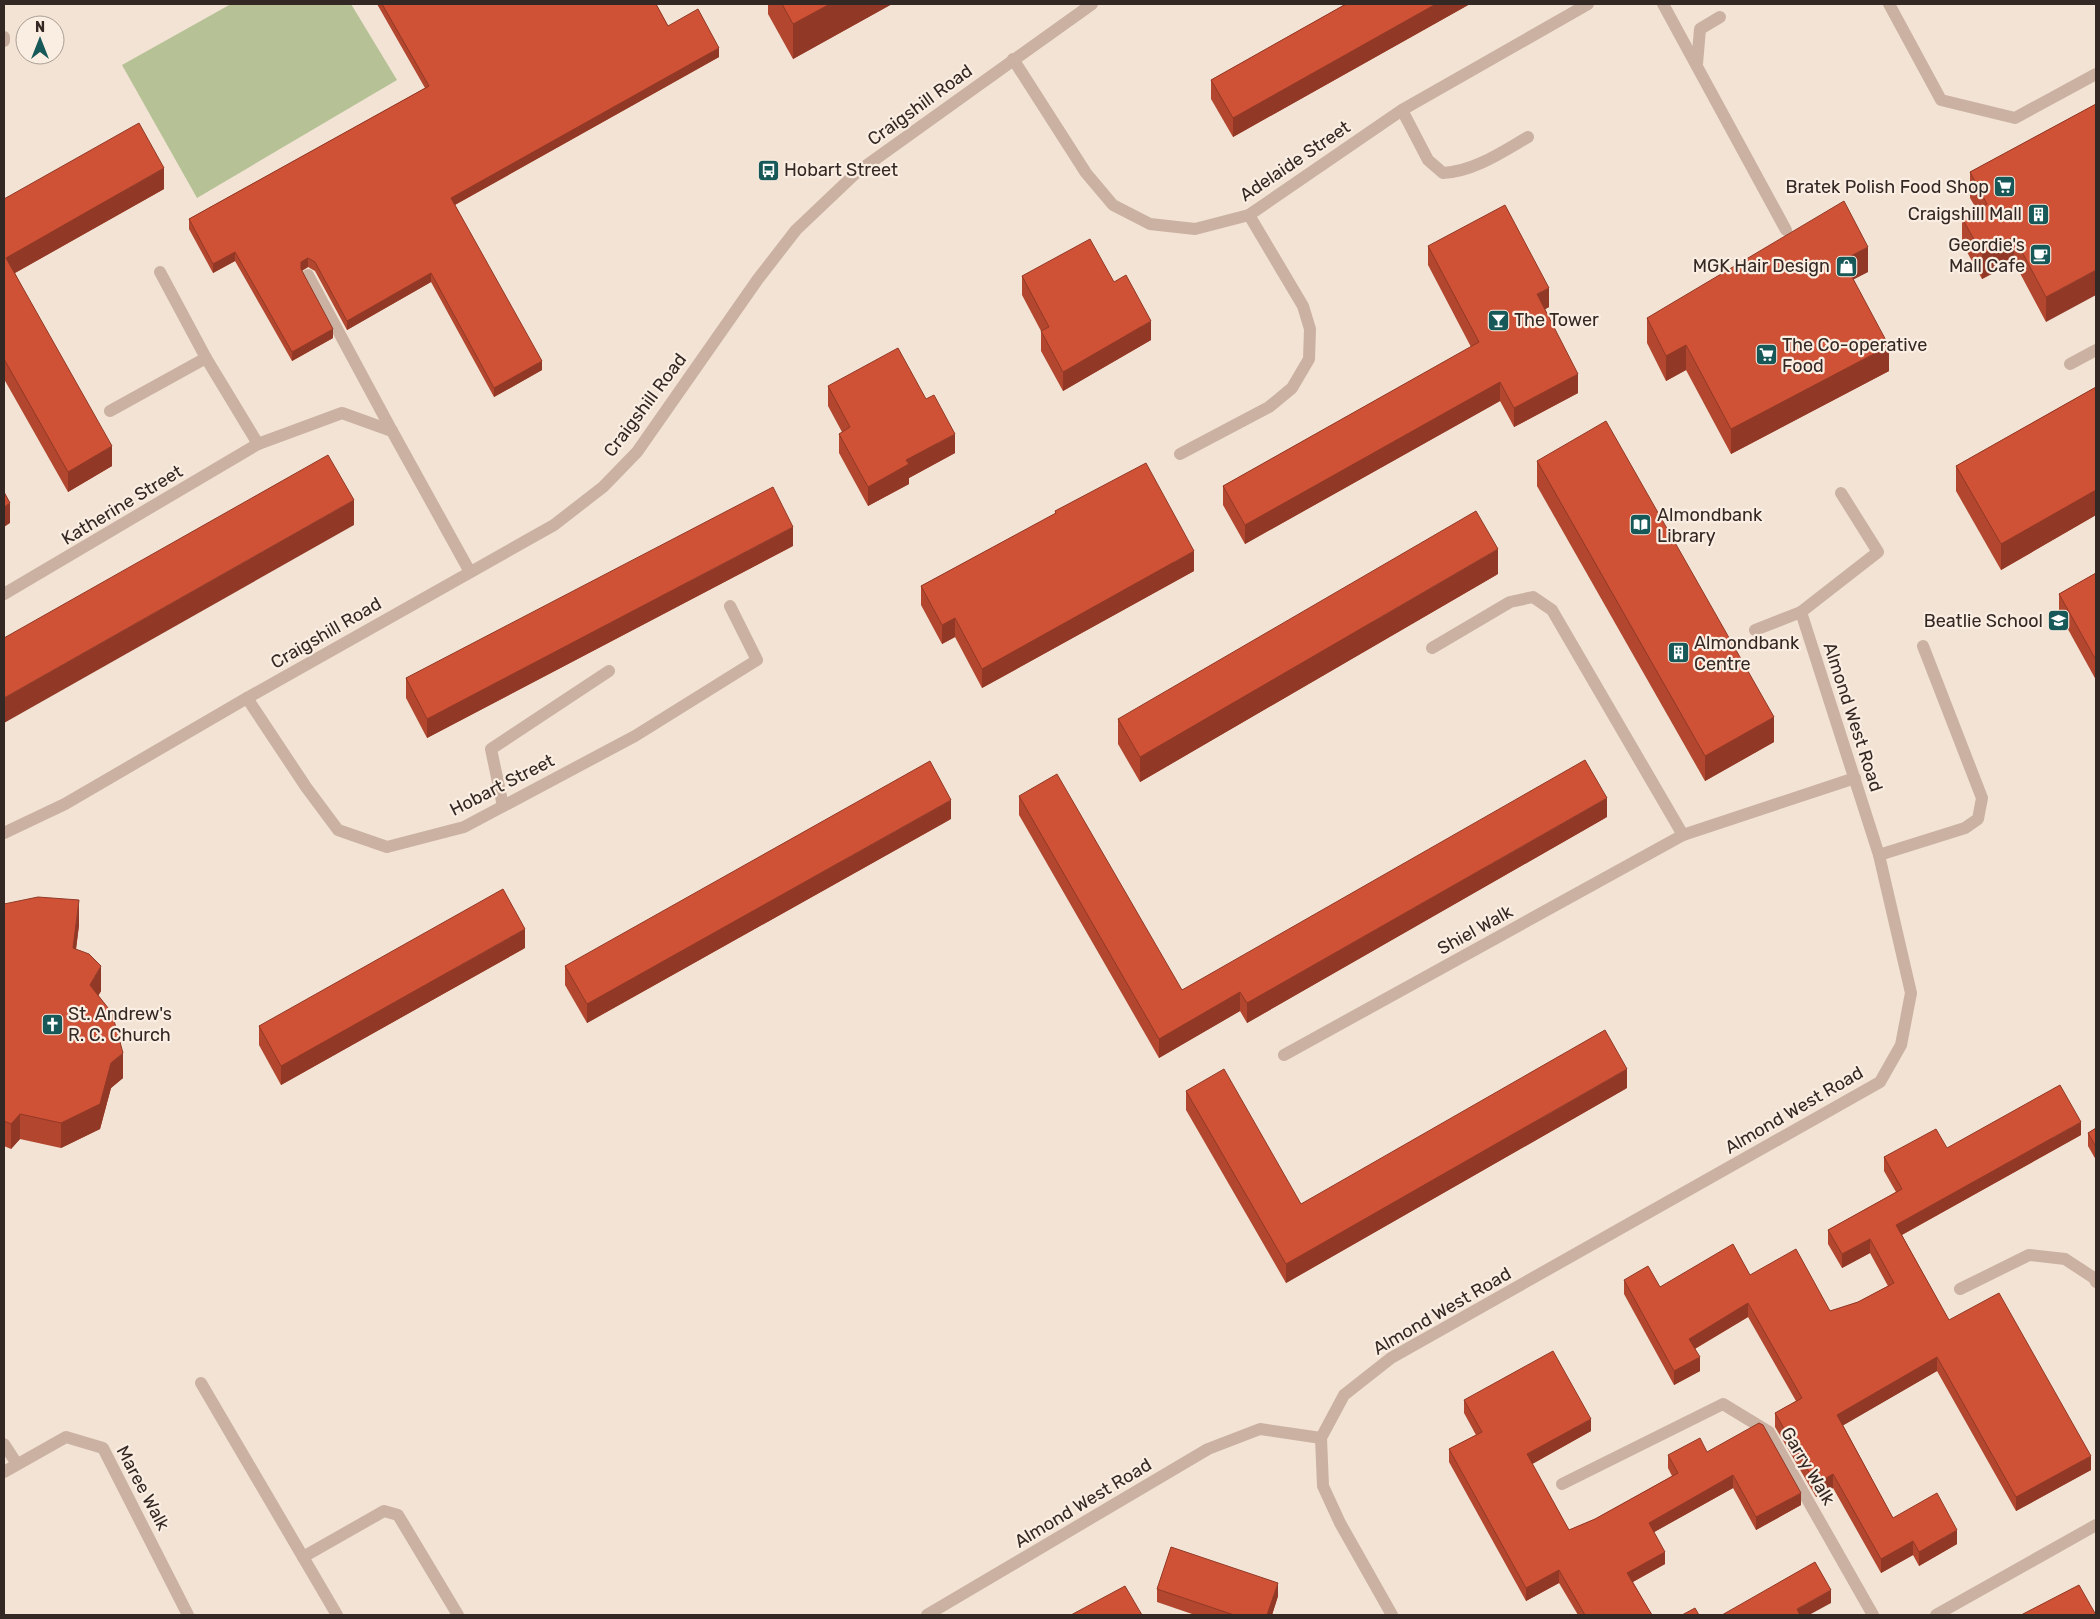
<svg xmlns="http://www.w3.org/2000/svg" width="2100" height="1619" font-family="Rubik,sans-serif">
<rect width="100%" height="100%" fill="#f2e3d5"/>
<!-- green -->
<polygon fill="#b6c295" points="231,4 351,4 397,80 197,198 122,65"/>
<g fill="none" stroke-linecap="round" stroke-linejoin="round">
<!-- minor -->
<g stroke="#cbb1a1" stroke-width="12">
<polyline points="1663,4 1786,230"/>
<polyline points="1889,4 1941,100 2015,118 2096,74"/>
<polyline points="4,37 4,41"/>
<polyline points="1013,59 1086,173 1113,205 1150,224 1195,229 1249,215 1402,110 1588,4"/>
<polyline points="1697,64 1700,29 1720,17"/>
<path d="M 1402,110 L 1428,160 L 1443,173 C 1473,172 1502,152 1528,137"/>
<polyline points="160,272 206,358 258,444"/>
<polyline points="308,275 392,431"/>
<polyline points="2070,364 2096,350"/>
<polyline points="110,411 206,358"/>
<polyline points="1180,454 1269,407 1292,388 1309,359 1310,329 1303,306 1249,215"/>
<polyline points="4,594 258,444 342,413 392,431 470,572"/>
<polyline points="1801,612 1878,552 1841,493"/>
<polyline points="1432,648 1510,602 1533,597 1552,610 1683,835"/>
<polyline points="247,698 306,787 338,830 387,847 464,827 635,736 757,660 730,606"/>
<polyline points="503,806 491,749 609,671"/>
<polyline points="4,833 65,804 247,698 554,525 603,487 637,452 758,279 796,230 856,173 1092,4"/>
<polyline points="1879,855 1965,828 1978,819 1982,798 1923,646"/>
<polyline points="1284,1055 1683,835 1855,778"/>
<polyline points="1960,1289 2029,1255 2065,1259 2094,1278 2096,1282"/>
<polyline points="201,1383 337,1615"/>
<polyline points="4,1444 17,1464"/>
<polyline points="4,1472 66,1437 103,1448 188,1615"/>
<polyline points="1562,1484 1723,1404 1769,1432 1873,1615"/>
<polyline points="303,1557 384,1511 398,1515 458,1615"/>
<polyline points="927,1615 1208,1449 1260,1429 1321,1438"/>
<polyline points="1392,1615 1340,1523 1323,1486 1321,1438 1344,1395 1391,1358 1880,1082 1901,1045 1911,993 1879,855 1801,612 1755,630"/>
<polyline points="1936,1615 2096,1525"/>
</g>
</g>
<!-- wall -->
<g fill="#b2462e">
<polygon points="377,4 656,4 668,26 719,57 455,205 542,370 494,397 431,282 347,330 315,271 308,267 302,271 333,338 292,361 235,261 213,273 189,229 189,219 425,88"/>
<polygon points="768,4 892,4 793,59 768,14"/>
<polygon points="1346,4 1470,4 1233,137 1211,99 1211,80"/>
<polygon points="2096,104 2046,322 2014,262 1982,279 1962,243 1962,218 1977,210 1970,198 1970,172"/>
<polygon points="164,189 15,273 112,466 68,492 4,379 4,199"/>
<polygon points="1428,246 1549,307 1545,309 1578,393 1514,427 1500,401 1245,544 1223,505 1223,486 1471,347 1428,265"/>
<polygon points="1868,272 1853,279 1889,371 1731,454 1686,370 1666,381 1647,343 1647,318"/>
<polygon points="1022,276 1114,282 1151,340 1063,391 1041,351 1041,331 1022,295"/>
<polygon points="828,386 955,453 909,478 909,484 868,506 839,453 839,434 842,432 828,406"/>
<polygon points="2096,387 2096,515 2001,570 1956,491 1956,466"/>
<polygon points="1537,461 1774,742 1705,781 1537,486"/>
<polygon points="1055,511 1194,571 982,688 955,637 942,644 921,605 921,586 1055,514"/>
<polygon points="793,546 427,738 406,698 406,678"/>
<polygon points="2096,573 2096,680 2059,613 2059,594"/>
<polygon points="1498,574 1140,782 1118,744 1118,719"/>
<polygon points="1019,796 1182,990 1607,817 1247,1023 1240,1011 1159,1058 1019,815"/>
<polygon points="951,819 587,1023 565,985 565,966"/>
<polygon points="4,904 79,925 76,949 101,991 98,996 123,1078 111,1088 100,1129 61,1148 20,1139 11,1149 4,1146"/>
<polygon points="525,948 281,1085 259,1045 259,1026"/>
<polygon points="1627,1088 1286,1283 1186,1110 1186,1091 1301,1204"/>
<polygon points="2096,1128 2096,1160 2088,1146 2088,1133"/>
<polygon points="2081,1135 1902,1235 1949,1320 2091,1470 2016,1511 1937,1371 1843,1425 1893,1518 1957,1544 1919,1566 1913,1555 1881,1573 1833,1488 1816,1497 1775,1427 1775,1413 1796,1401 1748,1317 1695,1349 1700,1371 1674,1385 1624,1294 1624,1280 1660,1287 1750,1275 1830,1311 1858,1302 1888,1286 1870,1253 1842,1268 1828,1244 1828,1230 1896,1192 1884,1171 1884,1157 1947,1148"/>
<polygon points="1464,1400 1591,1431 1532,1464 1569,1530 1595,1519 1672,1476 1668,1468 1668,1455 1707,1452 1801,1505 1756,1530 1733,1488 1654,1532 1665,1564 1633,1582 1652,1615 1578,1615 1559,1583 1526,1601 1449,1462 1449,1449 1476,1435 1464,1413"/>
<polygon points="1157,1589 1278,1596 1272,1615 1195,1615 1157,1602"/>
</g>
<!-- shaded-wall -->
<g fill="#913926">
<polygon points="830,4 892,4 793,59 793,24"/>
<polygon points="1436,4 1470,4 1233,137 1233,118"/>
<polygon points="719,48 719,57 451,207 451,198"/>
<polygon points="164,168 164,189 6,278 6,258"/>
<polygon points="2014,237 2014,262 1982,279 1982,254"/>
<polygon points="1868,247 1868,272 1843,285 1843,260"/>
<polygon points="235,252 235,261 213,273 213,264"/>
<polygon points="308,258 308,267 301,271 301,262"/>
<polygon points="2096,270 2096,295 2046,322 2046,297"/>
<polygon points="431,273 431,282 347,330 347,321"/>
<polygon points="1549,288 1549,307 1537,314 1537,294"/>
<polygon points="1151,321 1151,340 1063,391 1063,372"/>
<polygon points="333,329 333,338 292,361 292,352"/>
<polygon points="1686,345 1686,370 1666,381 1666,356"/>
<polygon points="1889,346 1889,371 1731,454 1731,429"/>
<polygon points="542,361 542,370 494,397 494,388"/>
<polygon points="1578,374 1578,393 1514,427 1514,408"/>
<polygon points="1500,382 1500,401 1245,544 1245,525"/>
<polygon points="955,434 955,453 909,478 909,484 868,506 868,487 906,460"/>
<polygon points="112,446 112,466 68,492 68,472"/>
<polygon points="2096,490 2096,515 2001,570 2001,544"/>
<polygon points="354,500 354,525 4,723 4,698"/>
<polygon points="10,503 10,523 4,527 4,507"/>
<polygon points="793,527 793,546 427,738 427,719"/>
<polygon points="1498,549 1498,574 1140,782 1140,757"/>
<polygon points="1194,551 1194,571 982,688 982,669"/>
<polygon points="955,618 955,637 942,644 942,625"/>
<polygon points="1774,717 1774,742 1705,781 1705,756"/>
<polygon points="1607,798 1607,817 1247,1023 1247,1003"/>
<polygon points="951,800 951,819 587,1023 587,1004"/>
<polygon points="79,900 79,925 73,973 73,948"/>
<polygon points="525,929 525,948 281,1085 281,1066"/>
<polygon points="101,966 101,991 90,1010 90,985"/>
<polygon points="1240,992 1240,1011 1159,1058 1159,1039"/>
<polygon points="123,1053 123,1078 111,1088 100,1129 61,1148 61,1123 111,1063"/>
<polygon points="1627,1069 1627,1088 1286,1283 1286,1264"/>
<polygon points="20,1114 20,1139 11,1149 11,1124"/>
<polygon points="2081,1122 2081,1135 1896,1238 1896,1225"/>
<polygon points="1870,1239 1870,1253 1842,1268 1842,1254"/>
<polygon points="1748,1303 1748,1317 1689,1352 1689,1339"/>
<polygon points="1700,1357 1700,1371 1674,1385 1674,1371"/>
<polygon points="1937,1357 1937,1371 1837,1429 1837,1415"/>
<polygon points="1591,1419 1591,1431 1527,1467 1527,1454"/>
<polygon points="2091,1456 2091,1470 2016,1511 2016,1497"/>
<polygon points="1833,1474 1833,1488 1816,1497 1816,1484"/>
<polygon points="1733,1475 1733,1488 1649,1535 1649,1523"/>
<polygon points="1801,1493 1801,1505 1756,1530 1756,1517"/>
<polygon points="1957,1530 1957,1544 1919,1566 1919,1552"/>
<polygon points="1913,1541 1913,1555 1881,1573 1881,1559"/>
<polygon points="1665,1552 1665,1564 1627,1585 1627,1573"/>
<polygon points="1559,1570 1559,1583 1526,1601 1526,1588"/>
<polygon points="1278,1583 1278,1596 1272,1615 1267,1615"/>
<polygon points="1831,1590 1831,1603 1809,1615 1797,1615 1797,1609"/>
</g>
<!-- building -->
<g fill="#cf5136" stroke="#913926">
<polygon points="382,4 656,4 668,26 698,9 719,48 451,198 542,361 494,388 431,273 347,321 315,262 308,258 301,262 301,269 333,329 292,352 235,252 213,264 189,219 429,86"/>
<polygon points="782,4 830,4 793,24"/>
<polygon points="1346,4 1436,4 1233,118 1211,80"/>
<polygon points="2096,104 2096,270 2046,297 2014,237 1982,254 1962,218 1987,204 1970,172"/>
<polygon points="139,123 164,168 6,258 112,446 68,472 4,359 4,199"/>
<polygon points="1844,201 1868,247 1843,260 1889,346 1731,429 1686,345 1666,356 1647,318"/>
<polygon points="1505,205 1549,288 1537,294 1578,374 1514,408 1500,382 1245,525 1223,486 1479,342 1428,246"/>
<polygon points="1090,239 1114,282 1126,275 1151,321 1063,372 1041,331 1049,327 1022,276"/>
<polygon points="898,348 926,399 934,395 955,434 906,460 909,464 868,487 839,434 850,427 828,386"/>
<polygon points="2096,387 2096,490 2001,544 1956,466"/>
<polygon points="1606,421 1774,717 1705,756 1537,461"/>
<polygon points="328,455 354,500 4,698 4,638"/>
<polygon points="1146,463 1194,551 982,669 955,618 942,625 921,586 1056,513 1055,511"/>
<polygon points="773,487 793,527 427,719 406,678"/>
<polygon points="4,492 10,503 4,507"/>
<polygon points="1476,511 1498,549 1140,757 1118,719"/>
<polygon points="2096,573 2096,660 2059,594"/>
<polygon points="1585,760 1607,798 1247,1003 1240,992 1159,1039 1019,796 1057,774 1182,990"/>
<polygon points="930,761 951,800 587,1004 565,966"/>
<polygon points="503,889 525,929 281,1066 259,1026"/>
<polygon points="38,897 79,900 73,948 89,954 101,966 90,985 112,1013 123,1053 111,1063 100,1104 61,1123 20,1114 11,1124 4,1121 4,904"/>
<polygon points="1605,1030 1627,1069 1286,1264 1186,1091 1224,1069 1301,1204"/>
<polygon points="2060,1085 2081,1122 1896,1225 1949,1320 1999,1293 2091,1456 2016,1497 1937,1357 1837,1415 1893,1518 1937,1493 1957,1530 1919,1552 1913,1541 1881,1559 1833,1474 1816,1484 1775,1413 1802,1398 1748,1303 1689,1339 1700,1357 1674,1371 1624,1280 1648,1266 1660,1287 1733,1244 1750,1275 1796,1249 1830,1311 1858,1302 1894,1283 1870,1239 1842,1254 1828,1230 1902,1189 1884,1157 1936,1129 1947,1148"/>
<polygon points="2096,1128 2096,1147 2088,1133"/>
<polygon points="1553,1351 1591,1419 1527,1454 1569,1530 1595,1519 1678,1473 1668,1455 1700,1438 1707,1452 1759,1423 1763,1425 1801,1493 1756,1517 1733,1475 1649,1523 1665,1552 1627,1573 1652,1615 1585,1615 1559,1570 1526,1588 1449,1449 1482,1432 1464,1400"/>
<polygon points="1171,1547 1278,1583 1267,1615 1234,1615 1157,1589"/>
<polygon points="1815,1562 1831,1590 1797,1609 1800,1615 1722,1615"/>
<polygon points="2079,1585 2096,1615 2021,1615 2023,1614"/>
<polygon points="1125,1586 1142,1615 1071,1615"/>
<polygon points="1695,1608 1699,1615 1682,1615"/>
</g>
<!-- icons -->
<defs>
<symbol id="bus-square" viewBox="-11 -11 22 22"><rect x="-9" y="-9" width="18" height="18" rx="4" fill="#175858" stroke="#faede1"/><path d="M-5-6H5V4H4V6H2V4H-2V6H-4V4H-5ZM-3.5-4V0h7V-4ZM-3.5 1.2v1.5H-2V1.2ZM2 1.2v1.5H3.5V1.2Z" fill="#fff"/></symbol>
<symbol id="supermarket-square" viewBox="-11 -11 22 22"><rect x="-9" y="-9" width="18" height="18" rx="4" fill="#175858" stroke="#faede1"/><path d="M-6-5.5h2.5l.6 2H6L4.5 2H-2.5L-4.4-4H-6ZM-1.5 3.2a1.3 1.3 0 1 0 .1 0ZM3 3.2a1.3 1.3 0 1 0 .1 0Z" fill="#fff"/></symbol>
<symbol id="building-square" viewBox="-11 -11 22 22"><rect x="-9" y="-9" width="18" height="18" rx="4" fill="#175858" stroke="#faede1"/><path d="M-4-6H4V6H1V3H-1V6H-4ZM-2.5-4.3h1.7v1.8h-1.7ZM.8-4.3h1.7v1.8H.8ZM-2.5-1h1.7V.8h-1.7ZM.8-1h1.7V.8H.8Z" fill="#fff"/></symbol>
<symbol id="cafe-square" viewBox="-11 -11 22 22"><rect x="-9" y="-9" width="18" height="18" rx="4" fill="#175858" stroke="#faede1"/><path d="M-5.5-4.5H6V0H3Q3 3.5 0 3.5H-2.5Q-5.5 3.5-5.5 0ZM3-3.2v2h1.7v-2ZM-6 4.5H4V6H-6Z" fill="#fff"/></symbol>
<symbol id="shop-square" viewBox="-11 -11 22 22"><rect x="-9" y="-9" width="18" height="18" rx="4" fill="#175858" stroke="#faede1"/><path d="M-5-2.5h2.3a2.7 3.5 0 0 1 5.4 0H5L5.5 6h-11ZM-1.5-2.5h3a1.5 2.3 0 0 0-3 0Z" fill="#fff"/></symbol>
<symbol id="bar-square" viewBox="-11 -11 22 22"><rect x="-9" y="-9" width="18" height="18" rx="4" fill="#175858" stroke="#faede1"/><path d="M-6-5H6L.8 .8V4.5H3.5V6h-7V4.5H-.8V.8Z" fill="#fff"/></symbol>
<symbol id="library-square" viewBox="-11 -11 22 22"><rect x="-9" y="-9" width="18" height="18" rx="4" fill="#175858" stroke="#faede1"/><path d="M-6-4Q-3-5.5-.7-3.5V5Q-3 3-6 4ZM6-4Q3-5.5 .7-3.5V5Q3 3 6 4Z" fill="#fff"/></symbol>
<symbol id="school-square" viewBox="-11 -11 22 22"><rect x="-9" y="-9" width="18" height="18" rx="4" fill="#175858" stroke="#faede1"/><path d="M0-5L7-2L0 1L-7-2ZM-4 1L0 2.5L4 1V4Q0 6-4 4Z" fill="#fff"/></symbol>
<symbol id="church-square" viewBox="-11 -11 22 22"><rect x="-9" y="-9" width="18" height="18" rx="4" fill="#175858" stroke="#faede1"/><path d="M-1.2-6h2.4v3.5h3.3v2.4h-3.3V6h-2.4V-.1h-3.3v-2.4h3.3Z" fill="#fff"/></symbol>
</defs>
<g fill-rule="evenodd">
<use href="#bus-square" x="756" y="158" width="25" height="25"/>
<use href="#supermarket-square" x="1992" y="174" width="25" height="25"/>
<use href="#building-square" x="2026" y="202" width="25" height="25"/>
<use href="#cafe-square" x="2028" y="242" width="25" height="25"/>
<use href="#shop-square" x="1834" y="254" width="25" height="25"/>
<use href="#bar-square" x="1486" y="308" width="25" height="25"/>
<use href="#supermarket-square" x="1754" y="342" width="25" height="25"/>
<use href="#library-square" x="1628" y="512" width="25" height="25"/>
<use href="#school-square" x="2046" y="608" width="25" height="25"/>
<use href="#building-square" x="1666" y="640" width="25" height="25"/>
<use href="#church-square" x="40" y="1012" width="25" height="25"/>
</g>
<g text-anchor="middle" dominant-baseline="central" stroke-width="4.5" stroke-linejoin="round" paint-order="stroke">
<!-- street labels -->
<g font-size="18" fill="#342824" stroke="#faede1">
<text transform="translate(920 105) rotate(-36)">Craigshill Road</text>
<text transform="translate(1295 161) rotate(-34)">Adelaide Street</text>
<text transform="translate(645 405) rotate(-53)">Craigshill Road</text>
<text transform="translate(122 505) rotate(-31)">Katherine Street</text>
<text transform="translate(326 633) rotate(-30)">Craigshill Road</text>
<text transform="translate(1853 717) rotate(72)">Almond West Road</text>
<text transform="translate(502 785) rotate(-27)">Hobart Street</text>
<text transform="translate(1475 930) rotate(-29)">Shiel Walk</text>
<text transform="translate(1794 1110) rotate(-30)">Almond West Road</text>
<text transform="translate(1442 1311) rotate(-30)">Almond West Road</text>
<text transform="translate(1808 1466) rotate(59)">Garry Walk</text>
<text transform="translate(143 1488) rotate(62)">Maree Walk</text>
<text transform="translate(1083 1503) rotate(-31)">Almond West Road</text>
</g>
<!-- poi labels -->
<g font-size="18" fill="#342824" stroke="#faede1" text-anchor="start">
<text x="784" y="170">Hobart Street</text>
<text x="1989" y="187" text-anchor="end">Bratek Polish Food Shop</text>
<text x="2022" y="214" text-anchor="end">Craigshill Mall</text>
<text x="2025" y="245" text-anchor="end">Geordie's<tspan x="2025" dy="21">Mall Cafe</tspan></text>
<text x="1830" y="266" text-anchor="end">MGK Hair Design</text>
<text x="1514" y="320">The Tower</text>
<text x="1782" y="345">The Co-operative<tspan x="1782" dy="21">Food</tspan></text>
<text x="1657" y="515">Almondbank<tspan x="1657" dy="21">Library</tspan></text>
<text x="2043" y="621" text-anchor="end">Beatlie School</text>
<text x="1694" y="643">Almondbank<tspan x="1694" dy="21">Centre</tspan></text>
<text x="68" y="1014">St. Andrew's<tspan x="68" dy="21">R. C. Church</tspan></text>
</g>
</g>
<!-- border -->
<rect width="2100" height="1619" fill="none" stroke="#342824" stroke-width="10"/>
<!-- north arrow -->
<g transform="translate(40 40)"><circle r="24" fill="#faede1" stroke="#ab9e95"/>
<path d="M0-4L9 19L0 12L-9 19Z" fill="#175858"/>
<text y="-8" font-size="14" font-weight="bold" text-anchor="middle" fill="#342824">N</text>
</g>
</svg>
